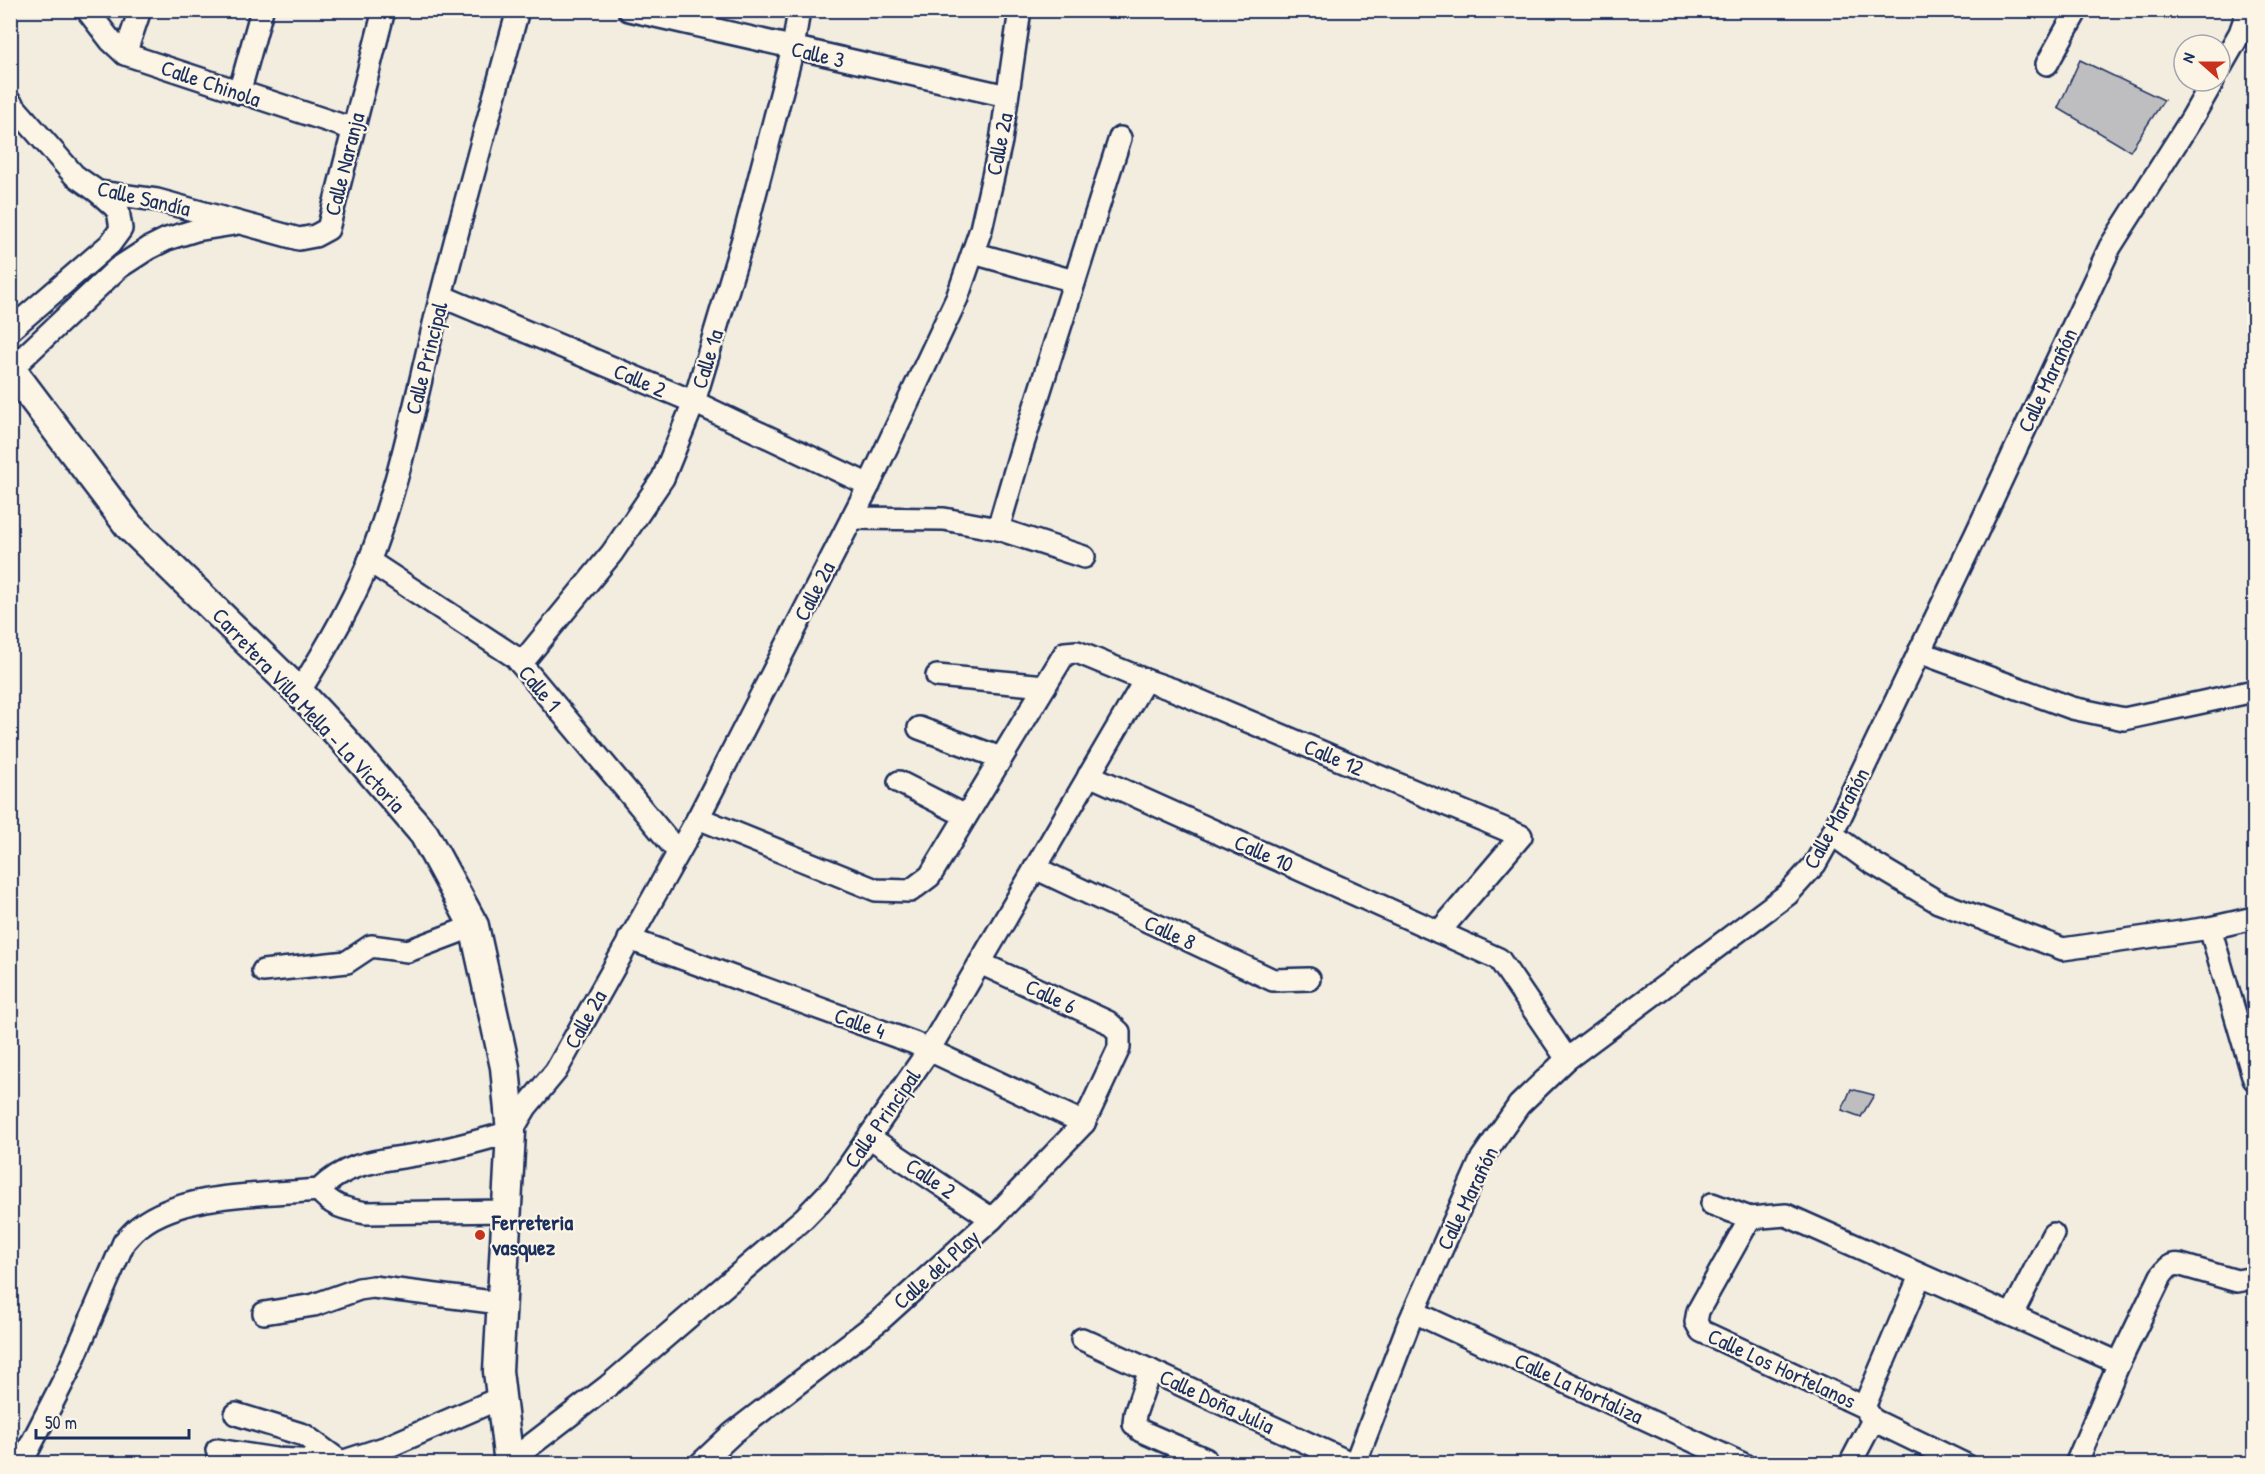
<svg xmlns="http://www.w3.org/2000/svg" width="2265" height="1474" font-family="'Patrick Hand',sans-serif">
<rect width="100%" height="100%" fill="#f3ede0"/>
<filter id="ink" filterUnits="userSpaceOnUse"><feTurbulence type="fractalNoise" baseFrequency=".0167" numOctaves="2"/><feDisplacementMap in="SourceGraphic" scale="12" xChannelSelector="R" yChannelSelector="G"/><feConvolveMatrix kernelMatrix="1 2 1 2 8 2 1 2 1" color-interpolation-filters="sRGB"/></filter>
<g filter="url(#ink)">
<!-- pitch -->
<polygon fill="#d3d1cc" stroke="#778095" stroke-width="1.5" points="737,1458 824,1459 832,1463 726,1463"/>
<!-- building -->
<g fill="#bebec0" stroke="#1b2f5e" stroke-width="1.5">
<polygon points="2080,60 2164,100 2130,151 2058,108"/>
<polygon points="1851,1089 1874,1095 1861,1117 1842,1110"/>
</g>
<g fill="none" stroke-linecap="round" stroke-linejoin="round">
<defs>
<g id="minor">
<polyline points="87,10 111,41 125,54 353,129"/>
<polyline points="629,10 1007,96"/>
<polyline points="125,54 140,10"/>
<polyline points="2047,64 2077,10"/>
<polyline points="2220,68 2240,33 2248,10"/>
<polyline points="239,93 262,10"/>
<polyline points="10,102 74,175 98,192 157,200 299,239 315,236 328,229 384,10"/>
<polyline points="973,253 1074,281"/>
<polyline points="441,296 694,402 869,485"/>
<polyline points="10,330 110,244 121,229 118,210 98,192"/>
<polyline points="11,369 118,268 149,248 167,239 196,230 234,224"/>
<polyline points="852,518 944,519 998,529 1022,447 1120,138"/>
<polyline points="998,529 1084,557"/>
<polyline points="369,561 515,657 678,852"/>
<polyline points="1919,652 2072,708 2124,719 2254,691"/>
<polyline points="521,664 612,553 663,478 694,402 746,229 793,48 799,10"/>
<polyline points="937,676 1045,686"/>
<path d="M 299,692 C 325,651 349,610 368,564 C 402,479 418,385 441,296 C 465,201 492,106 518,10"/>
<polyline points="919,728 1001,758"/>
<polyline points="1089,775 1499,959 1567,1059"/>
<polyline points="899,782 966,816"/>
<polyline points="698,818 876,890 910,891 930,876 1065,653 1077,652 1145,680 1174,690 1521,836 1439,932"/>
<polyline points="1832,834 1869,861 1938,902 2063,949 2210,928 2254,918"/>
<polyline points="1035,868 1273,980 1309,979"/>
<polyline points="2210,928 2254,1079"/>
<polyline points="629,939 914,1043 1084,1123"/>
<polyline points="263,971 347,962 371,946 408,951 474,926"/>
<polyline points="869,1137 992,1219"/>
<path d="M 319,1190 C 332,1207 346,1209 366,1213 L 506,1211"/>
<polyline points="1712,1204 1750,1218 1786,1215 2119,1363"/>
<polyline points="1750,1218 1698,1311 1696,1322 1701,1331 1864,1407 1873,1420 1964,1464"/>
<polyline points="1414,1312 1743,1464"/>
<polyline points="264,1313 314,1305 359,1289 373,1287 500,1303"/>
<polyline points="2012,1314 2053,1234"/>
<polyline points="1082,1339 1353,1464"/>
<polyline points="1150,1370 1135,1414 1134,1424 1141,1431 1205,1459"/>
<polyline points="1864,1407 1920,1276"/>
<polyline points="236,1414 304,1435 341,1462"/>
<polyline points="217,1450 275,1459 341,1462 387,1447 500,1398"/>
<polyline points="509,1462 608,1386 804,1218 835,1186 929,1050 1145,680"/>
<path d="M 21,1464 L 68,1372 L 124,1242 C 129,1237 134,1230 140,1226 C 184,1192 265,1195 319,1190 C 349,1160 382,1161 421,1154 C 452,1149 481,1140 511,1132 L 526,1107 L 556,1071 L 698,818 L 869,485 L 957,298 L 981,229 L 1001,141 L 1020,10"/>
<polyline points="700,1464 733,1433 879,1321 992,1219 1084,1123 1119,1048 1119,1032 1108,1022 980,963"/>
<polyline points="1355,1464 1409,1323 1482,1158 1519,1105 1567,1059 1788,894 1815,864 1832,834 1976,534 2110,247 2192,118 2213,81"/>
<polyline points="1850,1464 1873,1420"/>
<path d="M 2076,1464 L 2119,1363 L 2161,1276 C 2167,1268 2171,1263 2181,1265 L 2237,1281 L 2254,1278"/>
</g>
<polyline id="secondary" points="10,368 129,526 299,692 343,739 424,834 474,926 505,1067 511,1132 498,1371 509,1464"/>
</defs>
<!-- minor casing -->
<use href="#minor" stroke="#1b2f5e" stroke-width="26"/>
<!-- secondary casing -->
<use href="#secondary" stroke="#1b2f5e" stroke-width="33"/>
<!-- minor -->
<use href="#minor" stroke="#fcf5e5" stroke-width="21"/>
<!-- secondary -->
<use href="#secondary" stroke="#fcf5e5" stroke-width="28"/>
</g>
</g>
<!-- markers -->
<circle fill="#c8321e" stroke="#fcf5e5" stroke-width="2" cx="480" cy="1235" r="6"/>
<g text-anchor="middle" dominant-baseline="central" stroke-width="4.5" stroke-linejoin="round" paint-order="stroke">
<!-- street labels -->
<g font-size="22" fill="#1b2f5e" stroke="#fcf5e5">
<text transform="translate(818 54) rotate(13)">Calle 3</text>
<text transform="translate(211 83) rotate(19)">Calle Chinola</text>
<text transform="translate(999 144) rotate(-79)">Calle 2a</text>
<text transform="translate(344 164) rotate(-76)">Calle Naranja</text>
<text transform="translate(144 198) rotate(13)">Calle Sandía</text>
<text transform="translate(426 358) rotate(-76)">Calle Principal</text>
<text transform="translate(707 359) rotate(-73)">Calle 1a</text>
<text transform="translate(640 380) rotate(23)">Calle 2</text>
<text transform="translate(2047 380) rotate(-65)">Calle Marañón</text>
<text transform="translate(814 591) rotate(-63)">Calle 2a</text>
<text transform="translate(540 688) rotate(50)">Calle 1</text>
<text transform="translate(309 710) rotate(47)">Carretera Villa Mella - La Victoria</text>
<text transform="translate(1334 757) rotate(23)">Calle 12</text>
<text transform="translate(1836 818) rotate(-61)">Calle Marañón</text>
<text transform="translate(1264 853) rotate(24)">Calle 10</text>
<text transform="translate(1170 932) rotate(25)">Calle 8</text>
<text transform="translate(1051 996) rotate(25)">Calle 6</text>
<text transform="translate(585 1019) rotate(-61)">Calle 2a</text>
<text transform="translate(860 1023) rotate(20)">Calle 4</text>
<text transform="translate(882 1118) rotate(-55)">Calle Principal</text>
<text transform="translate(931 1178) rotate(34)">Calle 2</text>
<text transform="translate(1467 1198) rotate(-64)">Calle Marañón</text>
<text transform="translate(936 1269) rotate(-42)">Calle del Play</text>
<text transform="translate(1782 1368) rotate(25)">Calle Los Hortelanos</text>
<text transform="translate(1579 1388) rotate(25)">Calle La Hortaliza</text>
<text transform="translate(1217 1401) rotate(25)">Calle Doña Julia</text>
</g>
<!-- poi labels -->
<g font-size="22" font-weight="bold" fill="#1b2f5e" stroke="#fcf5e5" text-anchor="start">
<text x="492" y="1222">Ferreteria<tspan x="492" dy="25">vasquez</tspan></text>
</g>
</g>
<!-- margin -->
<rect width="2265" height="1474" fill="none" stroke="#fcf5e5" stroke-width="36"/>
<rect x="18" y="18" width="2229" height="1438" fill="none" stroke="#1b2f5e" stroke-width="2" filter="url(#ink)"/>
<!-- north arrow -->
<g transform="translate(2202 63) rotate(291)"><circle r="28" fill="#fcf5e5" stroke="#a2a6af" stroke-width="1.5"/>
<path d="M0-4.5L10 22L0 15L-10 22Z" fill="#c8321e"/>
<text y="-9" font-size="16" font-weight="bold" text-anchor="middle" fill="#1b2f5e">N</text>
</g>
<!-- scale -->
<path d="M36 1429v9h153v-9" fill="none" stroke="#1b2f5e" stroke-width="3"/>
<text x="45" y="1429" font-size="18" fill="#1b2f5e" stroke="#fcf5e5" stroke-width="4.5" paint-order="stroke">50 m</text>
</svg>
